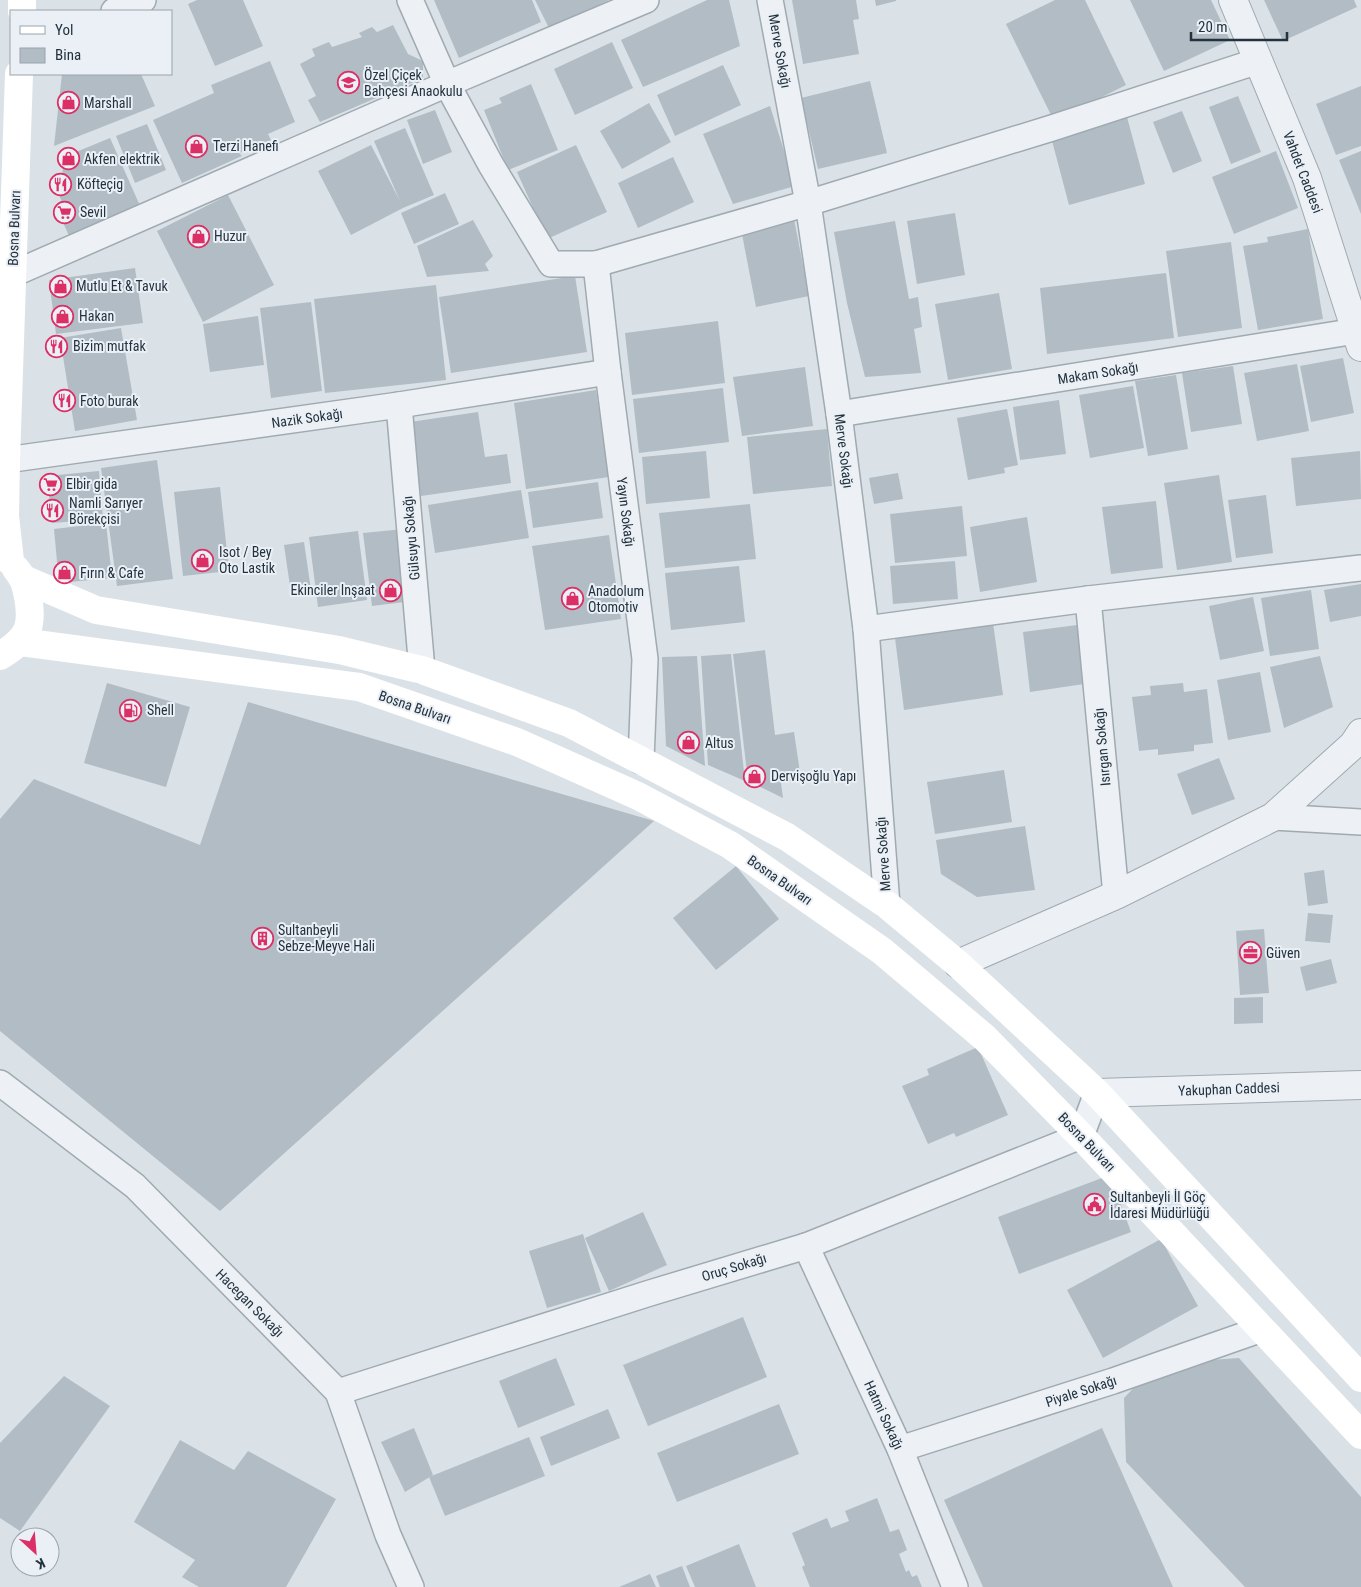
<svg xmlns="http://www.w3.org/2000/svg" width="1361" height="1587" font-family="'Roboto Condensed',sans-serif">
<rect width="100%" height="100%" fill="#dae2e7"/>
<!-- building -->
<g fill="#b1bcc4">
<polygon points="197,0 243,0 263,46 215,66 188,4"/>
<polygon points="434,0 532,0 541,22 459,58"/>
<polygon points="535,0 609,0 550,30"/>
<polygon points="707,0 729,0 740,46 643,87 621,40"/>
<polygon points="792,0 856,0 859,19 853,20 859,54 803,64"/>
<polygon points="875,0 896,0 896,1 876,6"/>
<polygon points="1055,0 1085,0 1126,85 1054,121 1006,24"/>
<polygon points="1130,0 1211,0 1230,40 1164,71"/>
<polygon points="1264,0 1354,0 1357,7 1283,41"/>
<polygon points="393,25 408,54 423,61 423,78 320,122 308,100 316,96 300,64 315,56 312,49 329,42 332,47 362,37 359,33 372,27 377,32"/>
<polygon points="612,42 633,88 575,115 554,69"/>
<polygon points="270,61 295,122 268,134 271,140 239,153 242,156 182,183 153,120 214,93 211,85"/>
<polygon points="723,65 741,105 675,136 657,95"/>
<polygon points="62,74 141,74 155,106 54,146"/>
<polygon points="870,81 887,153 818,169 801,98"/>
<polygon points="531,84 558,150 508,170 484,110 502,103 499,98"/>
<polygon points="1361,86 1361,146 1336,155 1316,104"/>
<polygon points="1238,96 1261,152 1231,164 1209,107"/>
<polygon points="649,103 671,142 622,169 600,131"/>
<polygon points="770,106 795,186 733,204 703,134"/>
<polygon points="435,110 452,152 423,164 407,120"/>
<polygon points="1182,111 1202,161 1173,173 1153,122"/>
<polygon points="1127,117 1145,184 1069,205 1051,137"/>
<polygon points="147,124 166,170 135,183 116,136"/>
<polygon points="405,128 434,195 403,208 351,235 318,171 371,145 400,201 374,141"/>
<polygon points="110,138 141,208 70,238 57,209 63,206 56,185 62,177 64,157"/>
<polygon points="576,145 607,212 547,239 517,172"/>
<polygon points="1276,151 1298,208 1234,234 1212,177"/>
<polygon points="1361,151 1361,214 1339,160"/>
<polygon points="673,157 694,202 638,228 618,183"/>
<polygon points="445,193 459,224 414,244 401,213"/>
<polygon points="228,195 274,285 203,322 157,231"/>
<polygon points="955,213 965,275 917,284 907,221"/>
<polygon points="794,219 809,296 756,307 741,229"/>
<polygon points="473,220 493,256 485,264 489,271 427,277 417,246"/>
<polygon points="895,221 909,299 918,297 922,327 914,329 921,373 865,377 847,303 834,232"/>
<polygon points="1308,229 1323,319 1258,330 1243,246 1268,242 1267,237"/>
<polygon points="1231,242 1242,328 1178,337 1166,251"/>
<polygon points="135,268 143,323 56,334 49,280"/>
<polygon points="1166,273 1174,338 1047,354 1040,288"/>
<polygon points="575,276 587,352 451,373 439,297"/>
<polygon points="436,285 446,380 325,393 314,299"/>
<polygon points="999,293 1012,369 948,380 935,304"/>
<polygon points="311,302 322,391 271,398 260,308"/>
<polygon points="258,316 264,365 210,372 203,324"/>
<polygon points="718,321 725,383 632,395 625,333"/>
<polygon points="121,328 137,420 75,431 60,338"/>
<polygon points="1343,358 1354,413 1311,422 1300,366"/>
<polygon points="1297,364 1309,431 1257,441 1244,373"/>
<polygon points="1233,366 1242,424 1191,432 1182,373"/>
<polygon points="805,367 813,426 742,436 733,377"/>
<polygon points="1176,375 1188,449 1148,456 1135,381"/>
<polygon points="1133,386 1144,448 1090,458 1079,395"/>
<polygon points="723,388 729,442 639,453 633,399"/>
<polygon points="596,390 609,477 526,489 514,403"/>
<polygon points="1059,400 1066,454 1020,460 1013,407"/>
<polygon points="1007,409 1018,465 1004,468 1005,473 968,480 957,418"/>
<polygon points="478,412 485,457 507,454 511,483 421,496 410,422"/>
<polygon points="827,429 832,486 753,494 747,437"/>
<polygon points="706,451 710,498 646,504 642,457"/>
<polygon points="1360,451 1361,499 1296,506 1291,458"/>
<polygon points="157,460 173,579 117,586 101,468"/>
<polygon points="99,471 103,519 52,523 47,476"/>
<polygon points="898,473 903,499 874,504 869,478"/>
<polygon points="1219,475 1232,562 1177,570 1164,483"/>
<polygon points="598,482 603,518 533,528 528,492"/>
<polygon points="220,487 229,571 183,576 174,492"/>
<polygon points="521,490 529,538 435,553 428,505"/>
<polygon points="1266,495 1273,553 1236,558 1228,500"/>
<polygon points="1156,501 1163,568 1111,574 1102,507"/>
<polygon points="750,504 756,559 665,568 659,513"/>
<polygon points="962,506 967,556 895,563 890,514"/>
<polygon points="1027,517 1037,582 980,592 970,527"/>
<polygon points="106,523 112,578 59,583 54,529"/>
<polygon points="404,529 413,601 372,606 363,533"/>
<polygon points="358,531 367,600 318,607 309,537"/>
<polygon points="609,535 621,619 545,630 532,546"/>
<polygon points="304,542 311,590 291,593 284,545"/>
<polygon points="955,561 958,599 893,604 890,566"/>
<polygon points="739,566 745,622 671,630 665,573"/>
<polygon points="1361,584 1361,616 1330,622 1324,590"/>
<polygon points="1311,590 1319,649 1270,656 1261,598"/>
<polygon points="1253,597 1264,651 1220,660 1209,606"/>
<polygon points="993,623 1003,695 904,710 895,638"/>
<polygon points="1077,625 1084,684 1030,692 1023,632"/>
<polygon points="765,650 775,735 794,732 801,779 781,783 783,798 748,781 733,654"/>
<polygon points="731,654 745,781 708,765 701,656"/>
<polygon points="697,656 705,766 666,746 662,657"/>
<polygon points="1320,656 1333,707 1284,728 1270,667"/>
<polygon points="1260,672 1271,732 1228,740 1217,680"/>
<polygon points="107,683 190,707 166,787 84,763"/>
<polygon points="1183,683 1184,692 1207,689 1213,743 1194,745 1194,751 1158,755 1158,749 1139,751 1132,697 1151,695 1150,686"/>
<polygon points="248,702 654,821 220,1211 0,1031 0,819 34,779 200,845"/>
<polygon points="1219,758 1235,799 1192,815 1177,774"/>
<polygon points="1004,770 1012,822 935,834 927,782"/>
<polygon points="1025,826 1035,890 977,897 941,874 936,840"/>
<polygon points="736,866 779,919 716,970 673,918"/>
<polygon points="1324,870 1328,903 1308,906 1304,873"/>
<polygon points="1308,913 1333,915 1330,943 1305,941"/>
<polygon points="1264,929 1269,993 1240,995 1236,931"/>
<polygon points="1331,959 1337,983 1306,991 1300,967"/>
<polygon points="1263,997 1263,1023 1234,1024 1234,998"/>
<polygon points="978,1047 1008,1115 956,1137 954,1133 928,1144 902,1086 929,1075 927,1069"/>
<polygon points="1110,1175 1131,1232 1019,1274 998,1217"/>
<polygon points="643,1212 667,1265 609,1291 585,1238"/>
<polygon points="583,1234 601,1292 547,1308 529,1251"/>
<polygon points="1161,1239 1198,1306 1103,1358 1067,1290"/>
<polygon points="743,1317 767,1377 648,1426 623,1365"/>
<polygon points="556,1358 575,1405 518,1428 499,1381"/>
<polygon points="1239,1358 1361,1497 1361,1587 1245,1587 1126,1462 1124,1398 1142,1379 1210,1360"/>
<polygon points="64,1376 110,1406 20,1531 0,1518 0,1443"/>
<polygon points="779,1404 799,1454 677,1502 657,1453"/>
<polygon points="608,1409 620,1438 551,1466 540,1437"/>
<polygon points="414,1428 433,1475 405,1492 381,1442"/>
<polygon points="1102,1428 1173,1587 983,1587 944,1500"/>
<polygon points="529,1437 545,1476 445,1516 429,1477"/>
<polygon points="180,1440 234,1470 248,1451 336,1499 286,1587 199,1587 182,1577 195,1560 134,1522"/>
<polygon points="877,1498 890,1532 899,1529 907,1550 899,1554 906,1572 909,1570 912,1577 917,1575 922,1587 810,1587 802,1567 805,1565 792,1533 827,1518 831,1528 849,1521 845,1511"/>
<polygon points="739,1544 756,1587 695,1587 686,1566"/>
<polygon points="682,1566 690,1587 660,1587 656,1576"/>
<polygon points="650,1574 656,1587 619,1587"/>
</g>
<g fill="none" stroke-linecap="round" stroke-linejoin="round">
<defs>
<g id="minor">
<polyline points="410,0 447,84 491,165 551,264 596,264 808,203 1052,128 1258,61"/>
<polyline points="770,0 808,203 839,414 866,629 887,905"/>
<polyline points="114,11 143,0"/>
<polyline points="596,264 608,372 645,659 641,761"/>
<polyline points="13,274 447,84 646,0"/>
<polyline points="399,405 422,670"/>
<polyline points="839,414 1356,331"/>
<polyline points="6,460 399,405 608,372"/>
<polyline points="1088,599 1116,895"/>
<polyline points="866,629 1088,599 1361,568"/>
<polyline points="1273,817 1361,822"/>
<polyline points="0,1083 135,1186 338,1392 388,1535 411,1587"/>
<polyline points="806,1246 900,1449 955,1587"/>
<polyline points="338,1392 650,1293 806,1246 1081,1136 1097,1093"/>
<polyline points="900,1449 1113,1381 1262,1329"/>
</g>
<g id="tertiary">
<polyline points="1233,0 1307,178 1361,347"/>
<polyline points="958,964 1116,895 1273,817 1353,745 1361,733"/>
<polyline points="1097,1093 1361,1085"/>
</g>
</defs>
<!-- minor casing -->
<use href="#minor" stroke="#9faab1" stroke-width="28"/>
<!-- tertiary casing -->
<use href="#tertiary" stroke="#9faab1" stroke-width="30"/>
<!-- minor -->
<use href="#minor" stroke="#edf1f5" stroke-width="25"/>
<!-- tertiary -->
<use href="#tertiary" stroke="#edf1f5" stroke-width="28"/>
<!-- secondary -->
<g stroke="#fff" stroke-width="28">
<polyline points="22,11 22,0"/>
<polyline points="10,561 5,516 6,460 19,74"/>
<polyline points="24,579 96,610 339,650 422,670 569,723 787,837 887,905 958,964 1097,1093 1361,1378"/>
<polyline points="21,642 359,687 517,742 638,796 730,845 882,951 985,1038 1081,1136 1361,1435"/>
<path d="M 0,656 C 26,640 34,629 28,597 C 25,584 25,580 16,569"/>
</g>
</g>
<!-- icons -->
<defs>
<symbol id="school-ring" viewBox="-11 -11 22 22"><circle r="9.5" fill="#eaf0f5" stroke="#dc2f66" stroke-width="1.5"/><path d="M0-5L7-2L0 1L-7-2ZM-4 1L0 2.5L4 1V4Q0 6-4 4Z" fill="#dc2f66"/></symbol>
<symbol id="shop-ring" viewBox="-11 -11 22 22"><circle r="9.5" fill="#eaf0f5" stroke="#dc2f66" stroke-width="1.5"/><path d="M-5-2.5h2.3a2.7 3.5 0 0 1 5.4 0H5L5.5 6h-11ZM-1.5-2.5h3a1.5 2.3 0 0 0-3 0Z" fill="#dc2f66"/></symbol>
<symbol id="restaurant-ring" viewBox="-11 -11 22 22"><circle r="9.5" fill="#eaf0f5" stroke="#dc2f66" stroke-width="1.5"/><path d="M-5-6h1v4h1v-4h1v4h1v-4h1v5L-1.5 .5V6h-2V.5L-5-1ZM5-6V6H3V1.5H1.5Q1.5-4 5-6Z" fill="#dc2f66"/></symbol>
<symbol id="supermarket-ring" viewBox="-11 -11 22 22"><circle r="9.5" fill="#eaf0f5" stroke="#dc2f66" stroke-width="1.5"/><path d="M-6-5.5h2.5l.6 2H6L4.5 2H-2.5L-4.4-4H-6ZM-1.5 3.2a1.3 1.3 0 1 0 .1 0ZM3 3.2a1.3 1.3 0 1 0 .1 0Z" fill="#dc2f66"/></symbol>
<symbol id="fuel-ring" viewBox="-11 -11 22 22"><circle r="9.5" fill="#eaf0f5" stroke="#dc2f66" stroke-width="1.5"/><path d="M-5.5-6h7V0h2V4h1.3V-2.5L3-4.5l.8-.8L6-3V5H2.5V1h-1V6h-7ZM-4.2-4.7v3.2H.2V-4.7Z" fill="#dc2f66"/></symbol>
<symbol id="building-ring" viewBox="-11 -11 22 22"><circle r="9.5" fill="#eaf0f5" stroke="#dc2f66" stroke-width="1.5"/><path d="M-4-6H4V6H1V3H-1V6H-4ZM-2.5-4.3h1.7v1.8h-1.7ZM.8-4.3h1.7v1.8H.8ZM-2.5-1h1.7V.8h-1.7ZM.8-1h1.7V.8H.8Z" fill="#dc2f66"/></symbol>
<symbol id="office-ring" viewBox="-11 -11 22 22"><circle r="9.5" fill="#eaf0f5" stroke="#dc2f66" stroke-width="1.5"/><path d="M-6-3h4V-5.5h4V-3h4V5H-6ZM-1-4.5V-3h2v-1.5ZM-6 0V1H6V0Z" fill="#dc2f66"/></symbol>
<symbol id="civic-ring" viewBox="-11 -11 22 22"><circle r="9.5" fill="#eaf0f5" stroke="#dc2f66" stroke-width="1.5"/><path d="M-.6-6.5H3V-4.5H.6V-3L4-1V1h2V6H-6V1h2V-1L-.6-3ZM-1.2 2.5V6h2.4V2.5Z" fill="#dc2f66"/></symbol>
</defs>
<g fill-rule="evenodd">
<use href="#school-ring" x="336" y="70" width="25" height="25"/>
<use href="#shop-ring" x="56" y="90" width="25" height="25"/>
<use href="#shop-ring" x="184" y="134" width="25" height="25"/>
<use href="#shop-ring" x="56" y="146" width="25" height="25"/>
<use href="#restaurant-ring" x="48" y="172" width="25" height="25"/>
<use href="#supermarket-ring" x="52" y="200" width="25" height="25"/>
<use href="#shop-ring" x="186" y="224" width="25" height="25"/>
<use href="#shop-ring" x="48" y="274" width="25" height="25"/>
<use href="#shop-ring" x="50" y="304" width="25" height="25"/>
<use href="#restaurant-ring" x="44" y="334" width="25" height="25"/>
<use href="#restaurant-ring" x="52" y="388" width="25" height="25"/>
<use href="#supermarket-ring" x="38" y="472" width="25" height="25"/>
<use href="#restaurant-ring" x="40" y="498" width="25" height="25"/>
<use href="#shop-ring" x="190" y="548" width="25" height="25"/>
<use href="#shop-ring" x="52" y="560" width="25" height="25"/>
<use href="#shop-ring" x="378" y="578" width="25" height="25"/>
<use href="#shop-ring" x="560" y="586" width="25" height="25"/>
<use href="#fuel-ring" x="118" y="698" width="25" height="25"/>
<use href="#shop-ring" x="676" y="730" width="25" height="25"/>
<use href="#shop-ring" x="742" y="764" width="25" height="25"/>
<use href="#building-ring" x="250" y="926" width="25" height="25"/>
<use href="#office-ring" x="1238" y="940" width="25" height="25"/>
<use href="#civic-ring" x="1082" y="1192" width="25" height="25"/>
</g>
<g text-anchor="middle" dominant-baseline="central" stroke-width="4" stroke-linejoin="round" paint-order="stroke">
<!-- street labels -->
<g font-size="14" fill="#23323e" stroke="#eaf0f5">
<text transform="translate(780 51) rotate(80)">Merve Sokağı</text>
<text transform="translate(1303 172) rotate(69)">Vahdet Caddesi</text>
<text transform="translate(14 228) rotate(-88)">Bosna Bulvarı</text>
<text transform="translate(1098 373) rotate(-9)">Makam Sokağı</text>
<text transform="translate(307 418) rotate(-8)">Nazik Sokağı</text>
<text transform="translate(844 451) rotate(83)">Merve Sokağı</text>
<text transform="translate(626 512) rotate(83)">Yayın Sokağı</text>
<text transform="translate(411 538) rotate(-95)">Gülsuyu Sokağı</text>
<text transform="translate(415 707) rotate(19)">Bosna Bulvarı</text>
<text transform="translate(1102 747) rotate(-95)">Isırgan Sokağı</text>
<text transform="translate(883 854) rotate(-94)">Merve Sokağı</text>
<text transform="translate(780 880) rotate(35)">Bosna Bulvarı</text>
<text transform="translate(1229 1089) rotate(-2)">Yakuphan Caddesi</text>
<text transform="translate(1087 1142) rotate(46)">Bosna Bulvarı</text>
<text transform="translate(734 1267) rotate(-17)">Oruç Sokağı</text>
<text transform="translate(250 1303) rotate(45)">Hacegan Sokağı</text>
<text transform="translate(1081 1391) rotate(-18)">Piyale Sokağı</text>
<text transform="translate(884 1415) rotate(65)">Hatmi Sokağı</text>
</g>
<!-- poi labels -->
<g font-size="14" fill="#23323e" stroke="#eaf0f5" text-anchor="start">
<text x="364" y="75">Özel Çiçek<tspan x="364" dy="16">Bahçesi Anaokulu</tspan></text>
<text x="84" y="103">Marshall</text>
<text x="213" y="146">Terzi Hanefi</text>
<text x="84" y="159">Akfen elektrik</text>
<text x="77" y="184">Köfteçig</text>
<text x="80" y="212">Sevil</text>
<text x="214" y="236">Huzur</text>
<text x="76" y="286">Mutlu Et &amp; Tavuk</text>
<text x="79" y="316">Hakan</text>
<text x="73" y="346">Bizim mutfak</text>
<text x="80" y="401">Foto burak</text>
<text x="66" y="484">Elbir gida</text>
<text x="69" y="503">Namli Sarıyer<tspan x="69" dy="16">Börekçisi</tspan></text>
<text x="219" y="552">Isot / Bey<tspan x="219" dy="16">Oto Lastik</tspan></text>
<text x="80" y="573">Fırın &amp; Cafe</text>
<text x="375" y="590" text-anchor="end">Ekinciler Inşaat</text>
<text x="588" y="591">Anadolum<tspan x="588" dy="16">Otomotiv</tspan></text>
<text x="147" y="710">Shell</text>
<text x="705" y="743">Altus</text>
<text x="771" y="776">Dervişoğlu Yapı</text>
<text x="278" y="930">Sultanbeyli<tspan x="278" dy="16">Sebze-Meyve Hali</tspan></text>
<text x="1266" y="953">Güven</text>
<text x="1110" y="1197">Sultanbeyli İl Göç<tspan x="1110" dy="16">İdaresi Müdürlüğü</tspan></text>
</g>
</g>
<!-- legend -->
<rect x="10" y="10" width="162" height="65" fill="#eaf0f5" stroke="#9aa4ac"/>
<rect x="20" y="26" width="25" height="8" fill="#ffffff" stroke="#9aa4ac"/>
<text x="55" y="35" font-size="15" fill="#23323e">Yol</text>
<rect x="20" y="48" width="25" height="15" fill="#b1bcc4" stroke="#9aa4ac"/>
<text x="55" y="60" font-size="15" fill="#23323e">Bina</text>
<!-- north arrow -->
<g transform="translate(35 1552) rotate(154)"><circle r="24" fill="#eaf0f5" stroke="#9aa4ac"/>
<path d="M0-4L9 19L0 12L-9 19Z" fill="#dc2f66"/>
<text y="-8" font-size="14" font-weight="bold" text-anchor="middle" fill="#23323e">K</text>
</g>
<!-- scale -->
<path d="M1191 32v8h96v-8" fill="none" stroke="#23323e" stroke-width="2.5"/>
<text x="1198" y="32" font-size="15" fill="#23323e" stroke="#eaf0f5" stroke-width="4" paint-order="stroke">20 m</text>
</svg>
